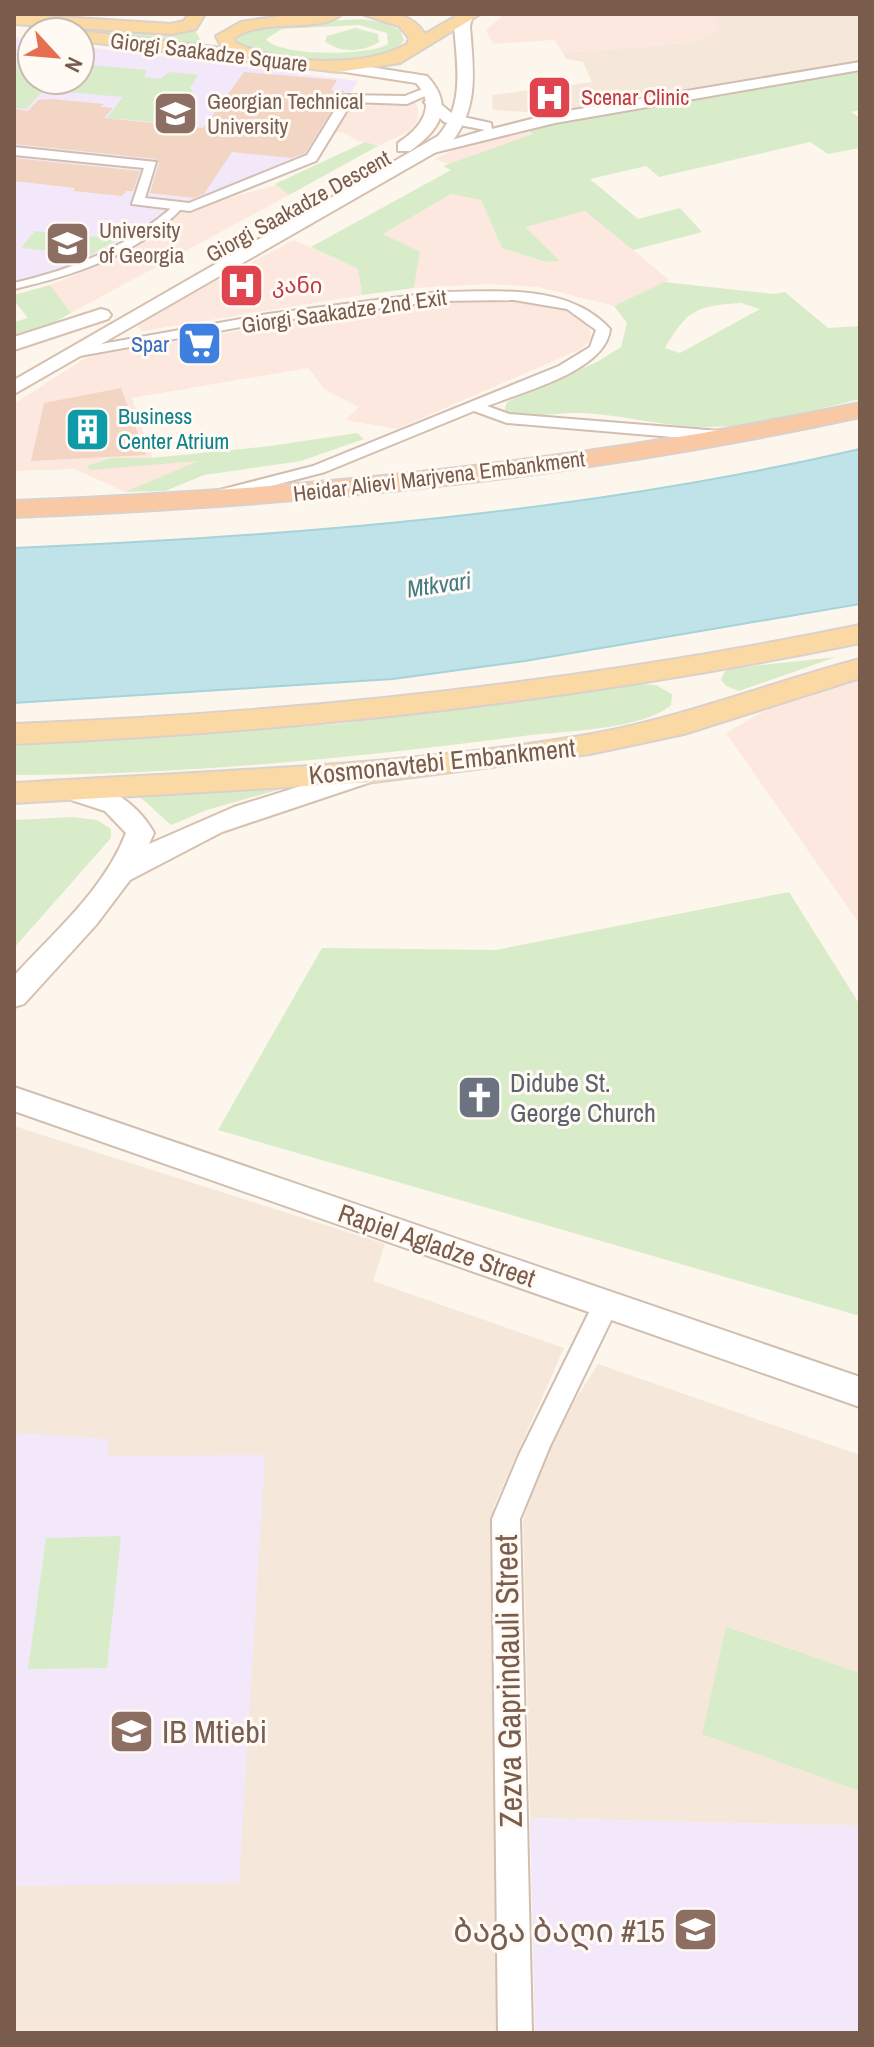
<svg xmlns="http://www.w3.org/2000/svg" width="874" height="2047" font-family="'Archivo Narrow','Noto Sans Georgian',sans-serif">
<rect width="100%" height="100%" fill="#fdf6ec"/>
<!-- residential -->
<g fill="#f5e8da">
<polygon points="711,14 860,14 860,62 541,113 493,110 492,95 592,82 583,62 566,59 563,53 696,42 720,30"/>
<polygon points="14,1126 385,1244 373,1281 564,1348 494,1506 498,2033 14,2033"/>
<polygon points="598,1364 860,1455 860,1826 530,1818 523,1520 550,1439"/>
</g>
<!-- commercial -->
<g fill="#fde8e0">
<polygon points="505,14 711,14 721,30 696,42 563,53 554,40 493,44 486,30"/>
<polygon points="348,98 414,98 418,109 417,122 408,132 378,146 358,141 344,133 328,131"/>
<polygon points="541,124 552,133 455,167 435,159 462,145"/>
<polygon points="276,185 289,195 71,313 50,285 77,274 160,227 173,213"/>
<polygon points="451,194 481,200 502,248 545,262 559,260 524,227 586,210 669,280 614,306 538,287 489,284 414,288 420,252 382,235"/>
<polygon points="294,240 358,269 362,295 143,331 138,326 140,321"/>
<polygon points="486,298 545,303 576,313 589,324 591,340 581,349 397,429 345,420 359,407 325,390 308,368 132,398 152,458 112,458 202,460 125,492 75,469 14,471 14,404 87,357 382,306"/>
<polygon points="860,678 860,925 726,733 791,696"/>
</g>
<!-- education -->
<g fill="#f3e8fa">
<polygon points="14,37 32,40 32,80 80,80 80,46 358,81 314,155 192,204 170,209 154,226 91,261 14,289"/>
<polygon points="14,1433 108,1439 108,1456 265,1455 239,1883 14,1886"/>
<polygon points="530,1818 860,1826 860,2033 535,2033"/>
</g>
<!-- green -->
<g fill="#d8ecc9" fill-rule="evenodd">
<path d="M 361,19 L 384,22 L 400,30 L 404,40 C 389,69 258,61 237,41 L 237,36 L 259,25 ZM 359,25 L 387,33 L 388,44 C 369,56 279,57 266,39 L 282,29 Z"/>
<polygon points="43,24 194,28 204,47 189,45"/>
<path d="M 355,28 L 378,34 L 379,42 C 363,52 340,54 325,41 L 327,36 Z"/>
<polygon points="17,58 32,59 32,80 80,80 80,64 147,70 144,77 160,79 169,72 198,75 190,88 196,97 176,124 107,118 123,97 44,90 26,109 14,108"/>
<polygon points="860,72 860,110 851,112 860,118 860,148 828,154 810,142 659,177 646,166 590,179 638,219 680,208 702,232 633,250 585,211 525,227 560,261 546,262 502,248 481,200 451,194 383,234 420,252 414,288 362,295 358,269 311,247 451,170 443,166 533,134 528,129 649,102"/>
<polygon points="365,142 378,146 289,195 275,184"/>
<polygon points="35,231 118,239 91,255 21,248"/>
<path d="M 664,282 L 774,294 L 785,292 L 828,328 L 860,326 L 860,399 C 810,411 756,428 704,427 C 664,427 623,415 583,413 C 558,412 528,419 504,412 L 507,402 L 597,362 L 621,347 L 627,323 L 614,306 ZM 741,303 L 760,309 L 680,353 L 665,348 C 688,310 695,306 741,303 Z"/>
<polygon points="50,285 71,313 44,328 14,337 14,322 28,318 14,300 14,295"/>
<polygon points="357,433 364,439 301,461 204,475 165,491 125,492 198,461 90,470 87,466 112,458 152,458 270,446"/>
<polygon points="836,657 739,691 726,686 721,680 725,671 735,668"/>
<path d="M 640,684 L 656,685 L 672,694 L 671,705 C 642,730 562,731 524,736 C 355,758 184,775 14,775 L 14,746 L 338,724 Z"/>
<polygon points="281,789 207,810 171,825 139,796"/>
<polygon points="73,817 97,820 111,829 111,838 14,948 14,820"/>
<polygon points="789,892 860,1005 860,1316 218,1130 322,948 496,950"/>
<polygon points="121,1536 107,1668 28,1669 46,1538"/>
<polygon points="726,1627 860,1673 860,1791 702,1734"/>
</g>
<!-- water -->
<path fill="#bfe3e8" stroke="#a5d3da" stroke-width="2" d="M 860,449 L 860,604 L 525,661 L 393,679 L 14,703 L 14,548 C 297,536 583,513 860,449 Z"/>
<!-- building -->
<g fill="#f3d5c3">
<polygon points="244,72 337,80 331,90 344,91 305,153 291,158 232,152 204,194 194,198 150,193 159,163 156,159 14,144 14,109 28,111 38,100 52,99 104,104 101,107 113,108 104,118 203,128"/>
<polygon points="14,158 140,171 133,191 126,191 122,196 73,191 75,188 14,181"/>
<polygon points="121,388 146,455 31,461 44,403"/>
<polygon points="474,1074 494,1078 483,1117 462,1113"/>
</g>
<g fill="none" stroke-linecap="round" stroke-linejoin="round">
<defs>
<path id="pedestrian" d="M 176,204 L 184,206 C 140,254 75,275 14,289 L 14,283 C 75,269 129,246 176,204 Z"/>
<g id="minor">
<polygon points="430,86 436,90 434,92 407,104 352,102 316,161 190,211 132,204 144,168 14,155 14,147 156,162 145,198 189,203 307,155 344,95 405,96"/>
<path d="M 439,292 C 496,292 568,283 610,329 C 606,371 522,392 487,406 L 509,414 L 720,431 L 728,436 L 720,441 L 507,423 L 474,411 L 325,472 L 218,500 L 212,498 L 212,492 L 313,466 L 559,366 L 590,347 L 596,330 L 567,309 L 514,300 L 439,301 L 268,322 L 74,357 L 67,353 L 74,349 L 268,314 Z"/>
<polygon points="606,1293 615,1296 619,1304 550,1446 520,1519 532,2033 498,2033 492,1519 519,1455 597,1296"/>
</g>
<g id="tertiary">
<polygon points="860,62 860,70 555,123 433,153 425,148 485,130 444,122 424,102 432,97 454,115 491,123 492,129 555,113"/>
<polygon points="14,1087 860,1377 860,1407 14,1111"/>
</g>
<g id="secondary">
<path d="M 467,14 L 472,18 L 470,26 C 473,69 480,108 450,144 L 14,394 L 14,380 L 438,136 C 465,105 457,64 454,26 L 460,15 Z"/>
<path d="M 338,62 L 427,76 C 455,106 440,130 410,151 L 398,151 L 398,143 C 420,129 438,106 416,83 L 332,70 L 330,67 Z"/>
<polygon points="101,309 108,311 111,315 108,319 14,350 14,337"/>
<path d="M 371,764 L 380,767 L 384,773 L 380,779 L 222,832 L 130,880 L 96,925 L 24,1004 L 14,1007 L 14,976 C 54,932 104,890 126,833 L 105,811 L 68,799 L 64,792 L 68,785 C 101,776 139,805 154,833 L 149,844 L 234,807 Z"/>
</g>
<g id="primary">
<polygon points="14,14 171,24 184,21 189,14 205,14 196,29 171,34 14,24"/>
<path d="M 294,14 L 342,14 C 319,34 264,17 234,38 L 236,43 C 281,64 364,69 407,44 L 409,38 L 399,26 L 362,14 C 386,14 410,10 425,34 L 460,14 L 480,14 L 400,63 L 338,72 L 80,41 L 80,32 L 75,32 L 80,31 L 222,48 L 216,36 L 241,22 Z"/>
<path d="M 860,625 L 860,643 C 583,700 297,732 14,744 L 14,724 C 297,713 583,682 860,625 Z"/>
<path d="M 860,659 L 860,678 L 684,734 L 590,754 L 374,782 L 14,803 L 14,783 C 207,771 402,767 592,734 C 684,717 770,683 860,659 Z"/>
</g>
<path id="trunk" d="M 860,403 L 860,417 C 580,478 300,506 14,517 L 14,501 C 300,490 580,462 860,403 Z"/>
</defs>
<!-- pedestrian casing -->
<use href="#pedestrian" stroke="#d1beb0" stroke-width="4"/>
<!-- minor casing -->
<use href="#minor" stroke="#d1beb0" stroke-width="4"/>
<!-- tertiary casing -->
<use href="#tertiary" stroke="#d1beb0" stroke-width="4"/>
<!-- secondary casing -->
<use href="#secondary" stroke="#d6c0b0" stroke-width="4"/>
<!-- primary casing -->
<use href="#primary" stroke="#dad1cd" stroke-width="4"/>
<!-- trunk casing -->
<use href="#trunk" stroke="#dad1cd" stroke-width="4"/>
<!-- pedestrian -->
<use href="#pedestrian" fill="#fff" fill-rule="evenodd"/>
<!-- minor -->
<use href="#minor" fill="#fff" fill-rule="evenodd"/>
<!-- tertiary -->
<use href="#tertiary" fill="#fff" fill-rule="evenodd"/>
<!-- secondary -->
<use href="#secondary" fill="#fff" fill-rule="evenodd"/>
<!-- primary -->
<use href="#primary" fill="#fbd9a5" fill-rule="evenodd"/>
<!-- trunk -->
<use href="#trunk" fill="#f9c8a4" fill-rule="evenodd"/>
</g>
<!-- icons -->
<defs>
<symbol id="hospital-square" viewBox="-11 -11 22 22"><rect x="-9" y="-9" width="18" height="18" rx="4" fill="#e0444e" stroke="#fffaf3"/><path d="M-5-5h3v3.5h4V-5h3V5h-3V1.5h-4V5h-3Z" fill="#fff"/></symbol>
<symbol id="university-square" viewBox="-11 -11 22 22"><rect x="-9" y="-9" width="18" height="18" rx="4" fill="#8d6e63" stroke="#fffaf3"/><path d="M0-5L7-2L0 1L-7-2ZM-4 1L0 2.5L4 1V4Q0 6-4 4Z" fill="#fff"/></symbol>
<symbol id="supermarket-square" viewBox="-11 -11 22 22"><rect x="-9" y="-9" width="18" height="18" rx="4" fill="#3f7fe0" stroke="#fffaf3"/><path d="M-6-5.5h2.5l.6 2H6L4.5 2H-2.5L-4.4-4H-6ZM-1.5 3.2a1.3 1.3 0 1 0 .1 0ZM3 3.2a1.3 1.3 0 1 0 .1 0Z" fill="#fff"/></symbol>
<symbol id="building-square" viewBox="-11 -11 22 22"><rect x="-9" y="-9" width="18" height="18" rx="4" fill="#0f9aa8" stroke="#fffaf3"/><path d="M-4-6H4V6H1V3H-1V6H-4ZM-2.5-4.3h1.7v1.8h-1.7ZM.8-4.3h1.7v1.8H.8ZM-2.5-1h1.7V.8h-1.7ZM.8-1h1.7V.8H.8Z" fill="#fff"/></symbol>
<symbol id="church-square" viewBox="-11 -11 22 22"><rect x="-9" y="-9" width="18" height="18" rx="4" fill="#6b7280" stroke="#fffaf3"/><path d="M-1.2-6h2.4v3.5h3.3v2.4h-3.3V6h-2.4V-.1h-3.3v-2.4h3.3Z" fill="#fff"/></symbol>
<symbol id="school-square" viewBox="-11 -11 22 22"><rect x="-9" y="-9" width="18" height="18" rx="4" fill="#8d6e63" stroke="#fffaf3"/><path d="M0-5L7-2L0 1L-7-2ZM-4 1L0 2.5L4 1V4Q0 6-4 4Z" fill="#fff"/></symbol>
</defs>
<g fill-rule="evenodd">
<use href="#hospital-square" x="524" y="72" width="51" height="51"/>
<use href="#university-square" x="150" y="88" width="51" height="51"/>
<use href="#university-square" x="42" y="218" width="51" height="51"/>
<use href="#hospital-square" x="216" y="260" width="51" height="51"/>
<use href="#supermarket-square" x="174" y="318" width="51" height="51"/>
<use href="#building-square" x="62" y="404" width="51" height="51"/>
<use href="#church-square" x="454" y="1072" width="51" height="51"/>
<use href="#school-square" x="106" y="1706" width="51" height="51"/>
<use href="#school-square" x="670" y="1904" width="51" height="51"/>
</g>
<g text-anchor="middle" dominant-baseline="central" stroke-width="6" stroke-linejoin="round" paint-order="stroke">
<!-- far-street labels -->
<g font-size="22" fill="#7a5c4d" stroke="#fffaf3">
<text transform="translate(209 52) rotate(7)">Giorgi Saakadze Square</text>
<text transform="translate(298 206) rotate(-29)">Giorgi Saakadze Descent</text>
<text transform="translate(344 311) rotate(-8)">Giorgi Saakadze 2nd Exit</text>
<text transform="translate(439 476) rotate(-7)">Heidar Alievi Marjvena Embankment</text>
</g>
<!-- far-health labels -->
<g font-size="22" fill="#be3a42" stroke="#fffaf3" text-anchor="start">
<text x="581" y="97">Scenar Clinic</text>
<text x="272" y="285">კანი</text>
</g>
<!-- far-education labels -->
<g font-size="22" fill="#785e54" stroke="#fffaf3" text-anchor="start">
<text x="207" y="101">Georgian Technical<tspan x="207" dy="25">University</tspan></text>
<text x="99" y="230">University<tspan x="99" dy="25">of Georgia</tspan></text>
</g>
<!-- far-shop labels -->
<g font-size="22" fill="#366cbe" stroke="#fffaf3" text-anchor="end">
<text x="169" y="344">Spar</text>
</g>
<!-- far-culture labels -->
<g font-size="22" fill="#0d838f" stroke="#fffaf3" text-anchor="start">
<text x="118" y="416">Business<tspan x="118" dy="25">Center Atrium</tspan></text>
</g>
<!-- far-water labels -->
<g font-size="24" font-style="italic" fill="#437c86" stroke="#fffaf3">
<text transform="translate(439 584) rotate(-8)">Mtkvari</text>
</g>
<!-- street labels -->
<g font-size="26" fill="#7a5c4d" stroke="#fffaf3">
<text transform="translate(442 761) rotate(-6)">Kosmonavtebi Embankment</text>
<text transform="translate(437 1245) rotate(19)">Rapiel Agladze Street</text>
</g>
<!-- worship labels -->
<g font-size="26" fill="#5b616d" stroke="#fffaf3" text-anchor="start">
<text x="510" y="1082">Didube St.<tspan x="510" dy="30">George Church</tspan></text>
</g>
<!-- near-street labels -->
<g font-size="32" fill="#7a5c4d" stroke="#fffaf3">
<text transform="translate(508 1681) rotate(-91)">Zezva Gaprindauli Street</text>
</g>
<!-- near-education labels -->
<g font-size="32" fill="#785e54" stroke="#fffaf3" text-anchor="start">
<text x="162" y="1731">IB Mtiebi</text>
<text x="665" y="1930" text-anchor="end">ბაგა ბაღი #15</text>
</g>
</g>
<!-- border -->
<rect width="874" height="2047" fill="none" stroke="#7a5c4d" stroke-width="32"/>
<!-- north arrow -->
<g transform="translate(56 56) rotate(116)"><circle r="38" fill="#fffaf3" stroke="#cabbb1" stroke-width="2"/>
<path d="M0-6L14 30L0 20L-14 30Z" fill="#e76f51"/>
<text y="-12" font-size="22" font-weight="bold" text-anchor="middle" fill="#7a5c4d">N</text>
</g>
</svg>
